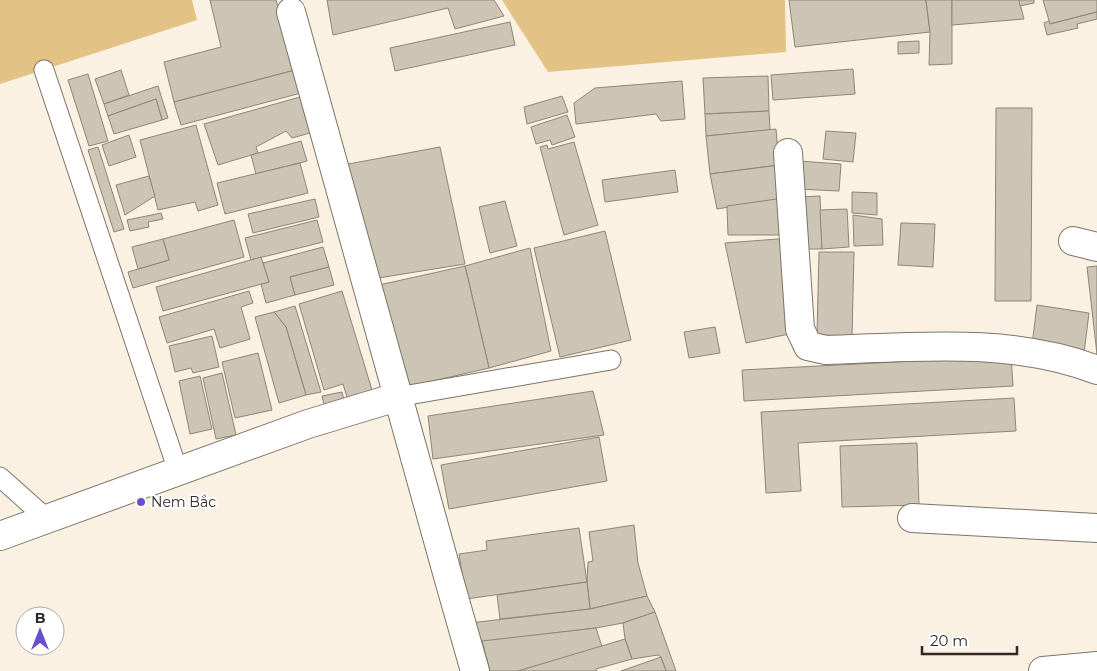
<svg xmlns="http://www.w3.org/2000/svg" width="1097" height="671" font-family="Montserrat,sans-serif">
<rect width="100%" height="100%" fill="#faf1e2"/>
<!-- green -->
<g fill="#e3c286">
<polygon points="0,0 192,0 197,20 0,84"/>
<polygon points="502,0 785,0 786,52 548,72"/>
</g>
<!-- building -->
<g fill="#ccc4b5" stroke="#8d8577">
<polygon points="210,0 276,0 295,70 174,102 164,62 221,47"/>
<polygon points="327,0 494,0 504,16 455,29 448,8 333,35"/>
<polygon points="789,0 926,0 930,32 795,47"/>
<polygon points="926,0 952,0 952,64 929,65 930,32"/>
<polygon points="952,0 1019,0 1024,19 952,25"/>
<polygon points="1019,0 1034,0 1034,3 1020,6"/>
<polygon points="1043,0 1097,0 1097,12 1050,24"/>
<polygon points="1097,12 1097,19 1077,24 1078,28 1047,35 1044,23 1049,21 1050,24"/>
<polygon points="510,22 515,45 395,71 390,48"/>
<polygon points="919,41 919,53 898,54 898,42"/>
<polygon points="853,69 855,94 773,100 771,75"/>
<polygon points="121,70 129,95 104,104 95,79"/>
<polygon points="295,70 301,93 181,125 174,102"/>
<polygon points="88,74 108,141 89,146 68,80"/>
<polygon points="768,76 769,111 705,114 703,78"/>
<polygon points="682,81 685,119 661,121 656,114 576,124 574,103 595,88"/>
<polygon points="158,86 168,118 162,120 156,99 108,116 104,104"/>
<polygon points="562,96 568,112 527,124 524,107"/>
<polygon points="300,97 310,133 292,138 286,131 256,147 258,153 218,165 204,124"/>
<polygon points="156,99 162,120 114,134 108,116"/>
<polygon points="996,108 1032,108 1031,301 995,301"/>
<polygon points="769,111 770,130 706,136 705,114"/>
<polygon points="567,115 575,137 552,145 550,140 536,144 531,127"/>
<polygon points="196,125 218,205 198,211 195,202 158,210 140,140"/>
<polygon points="776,129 779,165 710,174 706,136"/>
<polygon points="826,131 856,133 853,162 823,159"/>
<polygon points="129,135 136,157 109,166 102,145"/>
<polygon points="301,141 307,161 256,174 251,155"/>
<polygon points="574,142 598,225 564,235 540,147 547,145 548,149"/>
<polygon points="98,147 124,229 114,232 88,150"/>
<polygon points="440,147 465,264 372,279 343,165"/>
<polygon points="798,161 841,164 839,191 797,189"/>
<polygon points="300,163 308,193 225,214 217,183"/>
<polygon points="779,165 784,198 717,209 710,174"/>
<polygon points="675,170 678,192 605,202 602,180"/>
<polygon points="149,176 155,196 125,215 116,185"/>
<polygon points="852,192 877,193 877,215 852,213"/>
<polygon points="820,196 822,249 800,249 798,197"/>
<polygon points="784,198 788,235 728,235 727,206"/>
<polygon points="315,199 319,217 253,233 248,214"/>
<polygon points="505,201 517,246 490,253 479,207"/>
<polygon points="847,209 849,247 822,249 820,210"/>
<polygon points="161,213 163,219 148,222 149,227 130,231 127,220"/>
<polygon points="853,215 882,219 883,245 854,246"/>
<polygon points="234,220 244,257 133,288 128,272 169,260 163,239"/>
<polygon points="317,220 323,242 251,260 245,238"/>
<polygon points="901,223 935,224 933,267 898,265"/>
<polygon points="605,231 631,340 560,357 534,248"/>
<polygon points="791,238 794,333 746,343 725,243"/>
<polygon points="163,239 169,260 138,269 132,247"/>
<polygon points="323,247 329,267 290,277 295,295 266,303 261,284 269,282 263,263"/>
<polygon points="530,248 551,351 489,368 465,266"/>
<polygon points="819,252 854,252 852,337 817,336"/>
<polygon points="261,257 269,282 163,311 156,287"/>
<polygon points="465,266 489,368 403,388 379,285"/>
<polygon points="1097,266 1097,354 1087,267"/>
<polygon points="329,267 334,285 295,295 290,277"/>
<polygon points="249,291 253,303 241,307 250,339 220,348 214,329 167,343 159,317"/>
<polygon points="342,291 375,400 350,407 343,384 324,390 299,304"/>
<polygon points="1037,305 1089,313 1084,353 1032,345"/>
<polygon points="295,306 321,392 306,395 286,327 274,312"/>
<polygon points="274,312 286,327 306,395 279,403 255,317"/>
<polygon points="715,327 720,353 689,358 684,332"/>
<polygon points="212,336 219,367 193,373 191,368 175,372 169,346"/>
<polygon points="258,353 272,410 235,418 222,362"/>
<polygon points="1011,356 1013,386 744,401 742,370"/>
<polygon points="222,373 236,435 216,439 203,378"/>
<polygon points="200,376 212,429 190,434 179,381"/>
<polygon points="593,391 604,435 433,459 428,416"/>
<polygon points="342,392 346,409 326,413 322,396"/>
<polygon points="1014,398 1016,431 798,443 801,491 766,493 761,412"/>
<polygon points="599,437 607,481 449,509 441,465"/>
<polygon points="917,443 919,505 842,507 840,446"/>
<polygon points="634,525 638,563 647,596 590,609 587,582 588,562 593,561 589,532"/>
<polygon points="579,528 587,582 466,599 459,554 487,550 486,541"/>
<polygon points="587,582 590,609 500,619 497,595"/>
<polygon points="647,596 655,612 623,623 596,628 472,643 470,623 590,609"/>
<polygon points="655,612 676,671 666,671 661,657 658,655 632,659 625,639 623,623"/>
<polygon points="596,628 602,647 518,671 490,671 482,641"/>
<polygon points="625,639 632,659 596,669 597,671 518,671"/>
<polygon points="661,657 666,671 621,671"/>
</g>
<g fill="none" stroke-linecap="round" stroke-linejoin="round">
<defs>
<g id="lane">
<polyline points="44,70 178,471"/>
<polyline points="397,397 611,360"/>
<polyline points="0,477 47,519"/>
</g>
<g id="street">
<path d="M 291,12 C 353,232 412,452 475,671"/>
<path d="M 788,153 L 800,329 L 808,346 L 826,350 C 916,347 1011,337 1097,370"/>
<polyline points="1073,241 1097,247"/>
<polyline points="912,518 1097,528"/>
<polyline points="0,536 308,424 397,397"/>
<polyline points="1043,671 1097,666"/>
</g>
</defs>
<!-- lane casing -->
<use href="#lane" stroke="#7c7467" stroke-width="21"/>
<!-- street casing -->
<use href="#street" stroke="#7c7467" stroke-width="30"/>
<!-- lane -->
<use href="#lane" stroke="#fff" stroke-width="19"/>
<!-- street -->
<use href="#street" stroke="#fff" stroke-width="28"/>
</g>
<!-- markers -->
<circle fill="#694fc9" stroke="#fff" stroke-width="2" cx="141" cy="502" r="5"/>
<g text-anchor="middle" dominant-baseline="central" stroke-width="4" stroke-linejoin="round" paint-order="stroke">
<!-- poi labels -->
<g font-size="14" fill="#2d2a24" stroke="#fff" text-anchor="start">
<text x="151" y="502">Nem Bắc</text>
</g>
</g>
<!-- north arrow -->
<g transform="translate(40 631)"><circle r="24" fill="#ffffff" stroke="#abaaa7"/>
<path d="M0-4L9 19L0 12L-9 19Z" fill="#694fc9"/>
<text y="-8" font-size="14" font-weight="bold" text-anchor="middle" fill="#2d2a24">B</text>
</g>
<!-- scale -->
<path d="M922 646v8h95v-8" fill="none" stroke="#2d2a24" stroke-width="2.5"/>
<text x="930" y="646" font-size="15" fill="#2d2a24" stroke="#ffffff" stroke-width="4" paint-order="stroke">20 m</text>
</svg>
